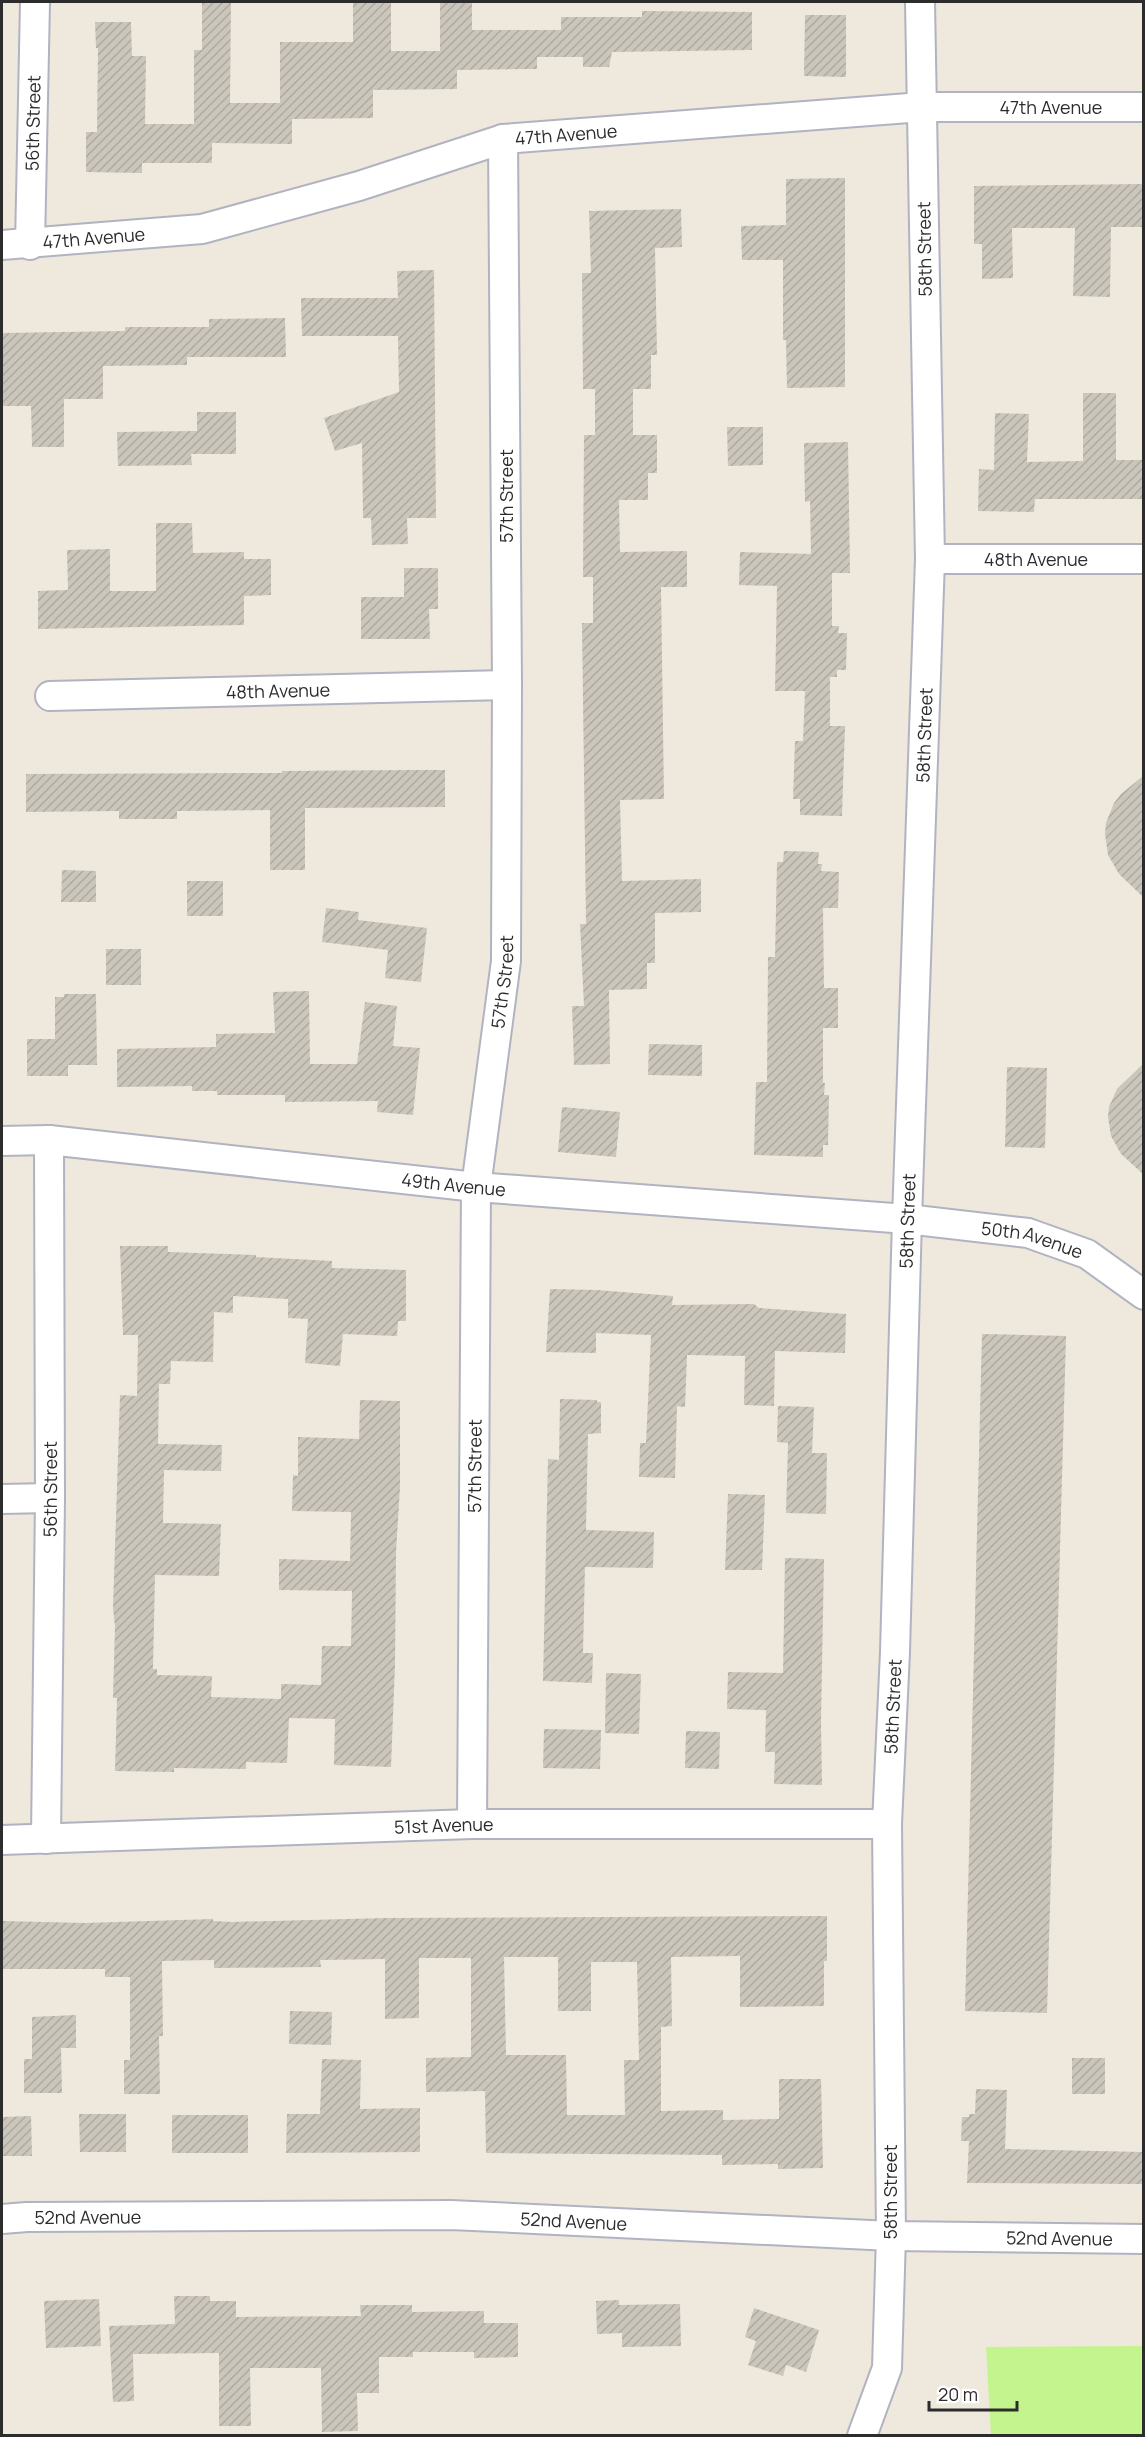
<svg xmlns="http://www.w3.org/2000/svg" width="1145" height="2437" font-family="Manrope,sans-serif">
<defs>
<pattern id="building-hatch" width="6" height="6" patternUnits="userSpaceOnUse" patternTransform="scale(1.5)"><rect width="6" height="6" fill="#cac6bb"/><path d="M-1 1l2-2M0 6l6-6M5 7l2-2" fill="none" stroke="#aeaaa1"/></pattern>
</defs>
<rect width="100%" height="100%" fill="#efe8dd"/>
<!-- pitch -->
<polygon fill="#c4f48e" points="1143,2346 1143,2435 991,2435 986,2347"/>
<!-- building -->
<g fill="url(#building-hatch)" fill-rule="evenodd">
<polygon points="202,2 231,2 230,103 280,103 280,42 353,42 353,2 391,2 391,51 440,51 440,2 472,2 472,30 561,30 561,17 642,17 642,11 752,12 752,50 612,52 609,67 583,67 583,57 537,57 537,69 457,70 457,89 373,90 373,118 292,119 292,144 212,143 212,163 142,163 142,173 86,172 86,132 97,132 98,48 96,48 95,22 131,22 132,56 146,56 145,124 194,124 194,50 202,50"/>
<polygon points="805,15 846,15 846,77 804,76"/>
<polygon points="845,178 845,387 787,388 786,340 783,340 783,260 742,260 741,226 786,225 786,179"/>
<polygon points="1143,184 1143,227 1111,227 1110,297 1073,296 1075,228 1012,228 1013,278 982,279 982,244 974,244 974,186"/>
<polygon points="681,209 682,247 655,248 657,355 651,355 651,389 633,389 633,435 657,435 657,473 648,473 648,500 619,500 620,552 687,551 687,587 661,587 664,799 620,800 622,881 701,879 701,912 655,913 655,963 647,963 647,989 609,990 610,1064 574,1065 572,1006 584,1006 580,924 586,924 582,623 593,623 593,577 583,577 584,435 595,435 595,389 583,389 582,273 591,273 589,211"/>
<polygon points="434,270 436,518 407,518 408,544 372,545 371,518 363,518 362,443 335,451 324,418 399,392 398,336 302,336 301,298 398,298 397,271"/>
<polygon points="285,318 286,357 187,357 187,365 103,366 103,399 64,399 64,447 32,447 31,406 2,406 2,333 125,331 125,327 209,327 209,319"/>
<polygon points="1083,393 1116,393 1116,460 1143,460 1143,499 1035,499 1034,512 978,511 979,469 994,470 995,413 1029,414 1027,462 1083,461"/>
<polygon points="197,412 236,412 236,454 191,454 192,465 118,466 117,432 197,431"/>
<polygon points="727,427 763,427 763,465 728,466"/>
<polygon points="848,442 850,573 832,573 832,626 839,626 838,633 847,633 846,670 837,670 837,677 830,677 830,726 845,726 842,816 800,815 800,799 793,799 795,741 803,741 805,691 775,691 777,586 739,585 740,552 811,554 810,501 805,502 804,443"/>
<polygon points="156,523 192,523 193,553 244,552 244,559 271,559 271,595 244,596 244,625 38,629 38,591 68,590 67,550 110,549 110,591 156,591"/>
<polygon points="404,568 438,568 438,609 429,609 430,639 361,639 361,597 404,597"/>
<polygon points="409,770 445,770 445,807 305,808 305,870 270,870 270,810 177,811 177,819 119,819 119,811 26,812 26,774 282,773 282,771"/>
<polygon points="1143,776 1143,897 1119,874 1108,855 1105,834 1106,823 1114,803 1121,794"/>
<polygon points="784,851 819,852 818,864 822,864 821,871 839,872 838,908 823,908 824,988 838,988 838,1028 823,1028 823,1083 825,1083 824,1095 829,1095 828,1145 823,1145 823,1157 754,1155 756,1082 767,1082 768,957 775,957 777,862 783,862"/>
<polygon points="62,870 96,871 96,902 61,902"/>
<rect x="187" y="881" width="36" height="35"/>
<polygon points="326,908 359,912 358,920 427,928 421,982 385,978 388,950 322,942"/>
<rect x="106" y="949" width="35" height="36"/>
<polygon points="309,991 310,1064 357,1064 365,1002 397,1006 393,1046 420,1048 413,1115 377,1112 378,1101 285,1102 285,1095 217,1095 217,1091 192,1091 192,1086 117,1087 117,1049 216,1047 216,1034 275,1033 273,992"/>
<polygon points="64,994 96,994 97,1065 68,1065 68,1076 27,1076 27,1039 55,1039 55,997 64,997"/>
<polygon points="649,1044 702,1045 702,1076 648,1075"/>
<polygon points="1143,1064 1143,1174 1121,1154 1111,1136 1108,1117 1109,1107 1117,1089"/>
<polygon points="1007,1067 1047,1068 1045,1148 1005,1147"/>
<polygon points="562,1107 620,1112 616,1157 558,1152"/>
<polygon points="120,1246 168,1246 168,1252 256,1255 256,1257 332,1261 332,1268 406,1270 406,1321 398,1321 397,1336 343,1334 340,1366 305,1363 308,1319 288,1318 288,1299 233,1296 233,1313 214,1312 213,1362 171,1361 170,1384 159,1384 158,1444 222,1445 221,1471 164,1470 163,1523 221,1524 219,1576 155,1575 153,1669 157,1669 157,1675 212,1676 211,1697 281,1699 281,1684 321,1685 322,1646 351,1646 352,1591 279,1590 279,1559 350,1561 351,1512 292,1511 293,1475 298,1476 298,1437 359,1439 360,1400 400,1401 400,1488 396,1552 395,1665 391,1767 334,1765 335,1719 289,1718 287,1763 246,1762 246,1769 174,1768 174,1772 115,1771 117,1698 113,1698 115,1626 113,1608 120,1395 137,1396 138,1335 123,1335"/>
<polygon points="550,1289 597,1290 673,1296 672,1305 754,1304 759,1308 846,1314 845,1353 775,1351 774,1406 744,1405 745,1356 687,1355 685,1407 677,1406 675,1478 639,1477 640,1443 646,1443 651,1335 596,1333 596,1353 546,1352"/>
<polygon points="982,1334 1066,1336 1047,2013 965,2011"/>
<polygon points="560,1399 597,1400 597,1402 601,1402 601,1433 588,1434 586,1530 654,1532 653,1568 585,1567 583,1653 593,1653 592,1683 543,1681 548,1459 559,1460"/>
<polygon points="778,1406 814,1407 812,1453 827,1453 826,1514 786,1513 788,1443 777,1442"/>
<polygon points="728,1494 765,1495 762,1570 725,1570"/>
<polygon points="785,1558 824,1559 821,1721 822,1785 774,1784 775,1752 765,1752 766,1710 727,1709 728,1672 783,1673"/>
<polygon points="606,1673 641,1674 639,1734 605,1733"/>
<polygon points="544,1729 601,1730 600,1769 543,1768"/>
<polygon points="686,1731 720,1732 719,1769 685,1768"/>
<path d="M 827,1916 L 827,1961 L 824,1961 L 824,2006 L 740,2007 L 740,1956 L 671,1957 L 672,2026 L 661,2027 L 661,2111 L 723,2110 L 723,2120 L 779,2119 L 779,2079 L 821,2079 L 823,2168 L 778,2169 L 778,2164 L 722,2165 L 722,2155 L 486,2153 L 485,2091 L 426,2092 L 426,2058 L 471,2057 L 471,1958 L 419,1958 L 419,2018 L 385,2019 L 385,1959 L 320,1960 L 321,1967 L 214,1968 L 214,1960 L 162,1961 L 163,2036 L 159,2036 L 160,2094 L 124,2094 L 124,2060 L 130,2060 L 130,1977 L 105,1977 L 105,1969 L 2,1969 L 2,1921 L 85,1923 L 213,1919 L 213,1921 L 232,1922 L 385,1918 ZM 504,1957 L 558,1957 L 558,2011 L 591,2011 L 591,1962 L 637,1962 L 639,2060 L 624,2060 L 625,2115 L 567,2115 L 566,2055 L 506,2055 Z"/>
<polygon points="290,2011 332,2012 331,2045 289,2044"/>
<polygon points="76,2015 76,2048 61,2048 62,2093 24,2093 24,2059 32,2059 32,2017"/>
<rect x="1072" y="2058" width="33" height="36"/>
<polygon points="322,2059 361,2060 360,2109 420,2108 420,2152 286,2153 287,2114 320,2114"/>
<polygon points="976,2089 1007,2090 1005,2149 1143,2152 1143,2184 967,2183 969,2141 961,2141 962,2117 969,2117 969,2114 975,2114"/>
<polygon points="79,2114 126,2114 126,2152 80,2152"/>
<rect x="172" y="2115" width="76" height="38"/>
<polygon points="31,2116 32,2156 2,2156 2,2117"/>
<polygon points="174,2296 210,2296 210,2301 236,2301 236,2317 361,2316 360,2305 412,2305 412,2312 484,2311 484,2323 518,2323 518,2357 474,2358 474,2352 413,2352 413,2357 379,2357 379,2393 357,2393 358,2431 322,2432 321,2368 250,2368 251,2426 219,2426 219,2353 133,2354 134,2401 113,2402 109,2326 175,2324"/>
<polygon points="99,2299 101,2346 46,2348 44,2301"/>
<polygon points="619,2300 619,2305 680,2304 681,2346 622,2347 622,2333 597,2334 596,2301"/>
<polygon points="754,2308 819,2330 806,2372 786,2365 783,2376 748,2365 756,2341 745,2337"/>
</g>
<g fill="none" stroke-linecap="round" stroke-linejoin="round">
<defs>
<g id="street">
<path id="s1" d="M 2,245 L 202,229 L 359,186 L 503,139 L 922,107 L 1144,107"/>
<path id="s2" d="M 30,245 L 35,2"/>
<path id="s3" d="M 930,559 L 1144,559"/>
<path id="s4" d="M 50,696 L 507,685"/>
<path id="s5" d="M 2,1141 L 49,1140 L 476,1187 L 907,1219 L 1028,1233 L 1087,1254 L 1144,1295"/>
<polyline points="2,1499 50,1498"/>
<path id="s6" d="M 472,1824 L 476,1187 L 506,961 L 507,685 L 503,139"/>
<path id="s7" d="M 46,1839 L 50,1498 L 49,1140"/>
<path id="s8" d="M 2,1840 L 472,1824 L 887,1824"/>
<path id="s9" d="M 2,2219 L 27,2217 L 451,2215 L 891,2236 L 1144,2239"/>
<path id="s10" d="M 862,2436 L 887,2368 L 891,2236 L 887,1824 L 895,1652 L 907,1219 L 930,559 L 920,2"/>
</g>
</defs>
<!-- street casing -->
<use href="#street" stroke="#b1b3c1" stroke-width="32"/>
<!-- street -->
<use href="#street" stroke="#fff" stroke-width="28"/>
</g>
<g text-anchor="middle" dominant-baseline="central" stroke-width="5" stroke-linejoin="round" paint-order="stroke">
<!-- street labels -->
<g font-size="18" fill="#2c2c2c" stroke="#fff">
<text stroke="none"><textPath href="#s1" startOffset="1064">47th Avenue</textPath></text>
<text stroke="none"><textPath href="#s2" startOffset="122">56th Street</textPath></text>
<text stroke="none"><textPath href="#s1" startOffset="578">47th Avenue</textPath></text>
<text stroke="none"><textPath href="#s1" startOffset="92">47th Avenue</textPath></text>
<text transform="translate(924 249) rotate(-91)">58th Street</text>
<text transform="translate(506 496) rotate(-90)">57th Street</text>
<text stroke="none"><textPath href="#s3" startOffset="106">48th Avenue</textPath></text>
<text stroke="none"><textPath href="#s4" startOffset="228">48th Avenue</textPath></text>
<text stroke="none"><textPath href="#s10" startOffset="1706">58th Street</textPath></text>
<text stroke="none"><textPath href="#s6" startOffset="844">57th Street</textPath></text>
<text stroke="none"><textPath href="#s5" startOffset="454">49th Avenue</textPath></text>
<text stroke="none"><textPath href="#s10" startOffset="1220">58th Street</textPath></text>
<text stroke="none"><textPath href="#s5" startOffset="1036">50th Avenue</textPath></text>
<text stroke="none"><textPath href="#s6" startOffset="358">57th Street</textPath></text>
<text stroke="none"><textPath href="#s7" startOffset="350">56th Street</textPath></text>
<text stroke="none"><textPath href="#s10" startOffset="734">58th Street</textPath></text>
<text stroke="none"><textPath href="#s8" startOffset="442">51st Avenue</textPath></text>
<text transform="translate(890 2192) rotate(-90)">58th Street</text>
<text stroke="none"><textPath href="#s9" startOffset="86">52nd Avenue</textPath></text>
<text stroke="none"><textPath href="#s9" startOffset="572">52nd Avenue</textPath></text>
<text stroke="none"><textPath href="#s9" startOffset="1058">52nd Avenue</textPath></text>
</g>
</g>
<!-- border -->
<rect width="1145" height="2437" fill="none" stroke="#2c2c2c" stroke-width="6"/>
<!-- scale -->
<path d="M929 2401v9h88v-9" fill="none" stroke="#2c2c2c" stroke-width="3"/>
<text x="938" y="2401" font-size="18" fill="#2c2c2c" stroke="#ffffff" stroke-width="4.5" paint-order="stroke">20 m</text>
</svg>
